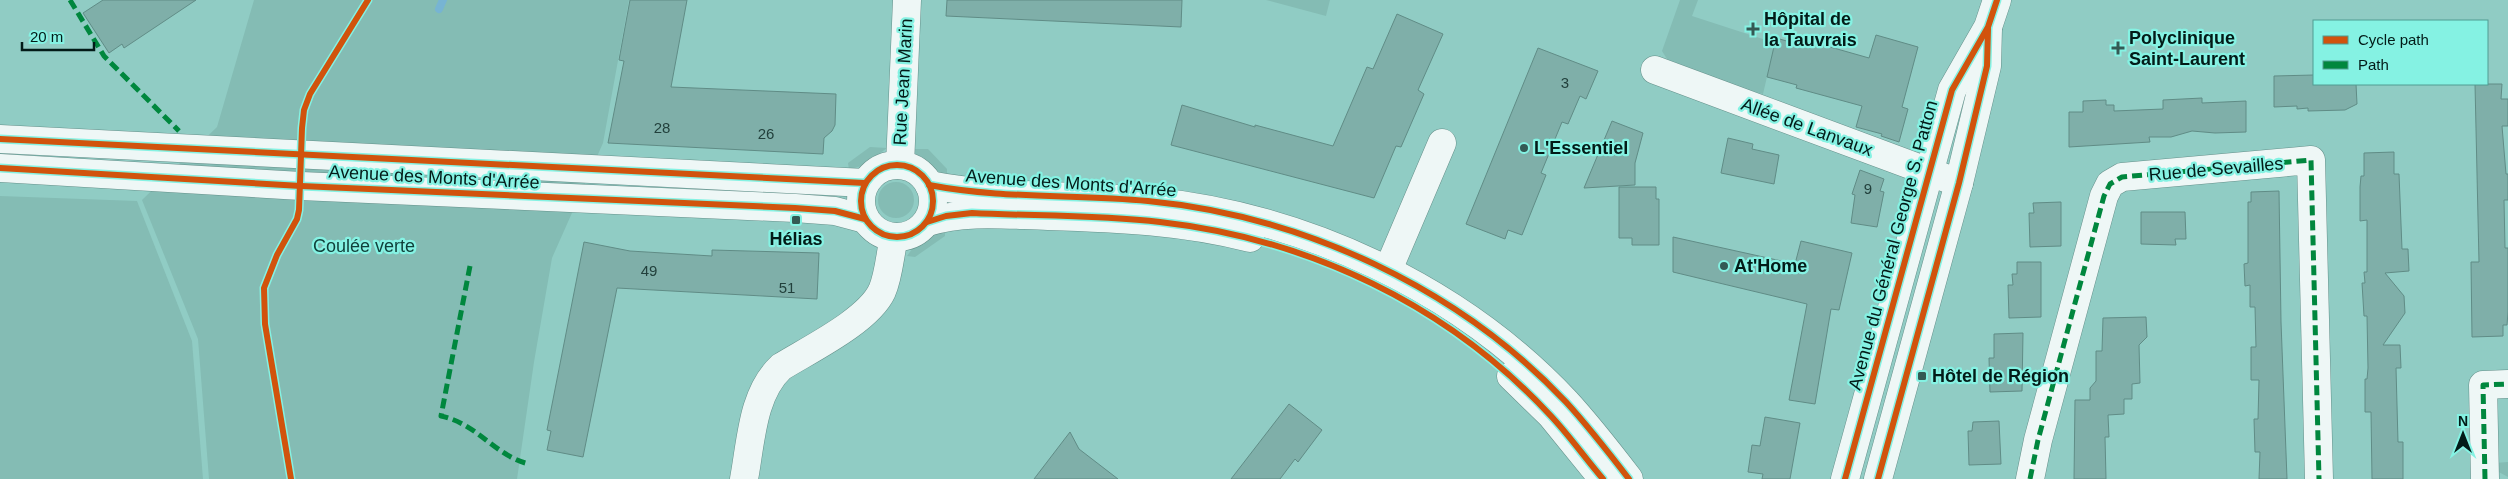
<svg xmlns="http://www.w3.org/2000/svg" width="2508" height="479" font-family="Helvetica,sans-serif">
<rect width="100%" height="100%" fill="#90ccc4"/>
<!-- green -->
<g fill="#84bcb4">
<polygon points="254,0 629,0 603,143 552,258 534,362 517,479 209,479 198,339 142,200 217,127"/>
<polygon points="1266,0 1330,0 1326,16"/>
<polygon points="1680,0 1698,0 1692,16 1772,42 1776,38 1763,94 1748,90 1667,59 1662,51"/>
<polygon points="870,147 887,148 864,165 849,170 848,163"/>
<polygon points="911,149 928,149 947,169 947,177 917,157"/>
<circle cx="896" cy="200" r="18"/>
<polygon points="0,196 137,201 192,341 203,479 0,479"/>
<path d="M 945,228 L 945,236 L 915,257 L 907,256 C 917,241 928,233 945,228 Z"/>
<polygon points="2508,462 2508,477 2495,470 2495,463"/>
</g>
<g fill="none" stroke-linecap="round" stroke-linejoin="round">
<!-- stream -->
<polyline stroke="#77b4d3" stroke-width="8" points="439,9 443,0"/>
</g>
<!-- building -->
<g fill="#7fafa9" stroke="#608c86">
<polygon points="103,0 196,0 124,48 122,44 109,53 83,13"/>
<polygon points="630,0 687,0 671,87 836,94 835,125 832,131 824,138 823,154 608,143 624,61 619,60"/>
<polygon points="947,0 1182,0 1181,27 946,16"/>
<polygon points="1397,14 1443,34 1418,90 1424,94 1401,147 1396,146 1374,198 1171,145 1182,105 1255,127 1255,125 1333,146 1367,67 1373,69"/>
<polygon points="1876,35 1918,47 1902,107 1908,109 1899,142 1881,136 1882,134 1856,127 1862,106 1796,88 1797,85 1767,77 1776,38 1808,47 1809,41 1869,58"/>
<polygon points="1538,48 1598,71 1586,99 1580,96 1568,124 1562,122 1541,173 1546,175 1522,235 1508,230 1505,239 1466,224"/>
<polygon points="2314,75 2314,84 2356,84 2357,104 2345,110 2308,111 2308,108 2297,109 2297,106 2274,107 2274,76"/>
<polygon points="2475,84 2502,84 2501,99 2508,99 2508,126 2502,126 2506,174 2508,174 2508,200 2504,200 2505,248 2508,248 2508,312 2507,325 2503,325 2503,336 2472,337 2471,262 2479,262"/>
<polygon points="2202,98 2202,103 2246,101 2246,132 2215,133 2192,131 2171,137 2149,137 2150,142 2069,147 2069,112 2083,112 2083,101 2106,100 2106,105 2114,105 2114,111 2163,109 2163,100"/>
<polygon points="1612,121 1643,133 1635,163 1635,185 1584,188"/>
<polygon points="1728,138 1753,144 1752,149 1779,155 1774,184 1721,173"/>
<polygon points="2394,152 2394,174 2399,174 2402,249 2408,249 2409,271 2385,273 2404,296 2405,313 2383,345 2400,345 2401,368 2396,368 2398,442 2403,442 2403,479 2372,479 2371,412 2365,412 2365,379 2367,379 2368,368 2367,316 2364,316 2362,283 2365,283 2364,272 2367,272 2367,220 2360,221 2360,187 2361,176 2364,176 2364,153"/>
<polygon points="1860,170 1884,179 1880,191 1884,192 1877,227 1851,223 1855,195 1852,194"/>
<polygon points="1619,187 1656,187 1656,199 1659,199 1659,245 1632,245 1632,238 1619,238"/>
<polygon points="2279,191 2281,322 2287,479 2259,479 2260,452 2255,452 2254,419 2258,419 2259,380 2251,380 2251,347 2256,347 2255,307 2250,307 2250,285 2245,286 2244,264 2248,263 2248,202 2251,202 2251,192"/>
<polygon points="2061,202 2061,246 2030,247 2029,213 2034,213 2033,203"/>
<polygon points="2141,212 2185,212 2186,239 2175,239 2176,245 2141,244"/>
<polygon points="1673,237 1795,264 1801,241 1852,253 1839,310 1831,309 1815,404 1789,400 1807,304 1673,272"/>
<polygon points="584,242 630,251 712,256 712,250 819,253 817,299 617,288 583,457 547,450 551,431 547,430"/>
<polygon points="2017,262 2041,262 2041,317 2009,318 2008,285 2013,285 2012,274 2017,274"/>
<polygon points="2146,317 2147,337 2139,345 2140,383 2132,384 2132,399 2124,399 2124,414 2108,415 2109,437 2105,437 2106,479 2074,479 2075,400 2090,400 2090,388 2096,381 2096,351 2102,351 2103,318"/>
<polygon points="2023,333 2022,391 1990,392 1989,358 1994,358 1994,334"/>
<polygon points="1289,404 1322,430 1298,462 1295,459 1280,479 1231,479"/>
<polygon points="1765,417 1800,423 1790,479 1762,479 1763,474 1748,472 1752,445 1760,446"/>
<polygon points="1999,421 2001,464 1969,465 1968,431 1972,431 1973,422"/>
<polygon points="1070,432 1079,449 1118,479 1034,479"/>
</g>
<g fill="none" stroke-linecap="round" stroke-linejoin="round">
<defs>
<g id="minor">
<polyline points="1655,70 1959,183"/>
<polyline points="0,139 865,183"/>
<circle cx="897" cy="201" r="36"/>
<polyline points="900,165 907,0"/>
<polyline points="0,168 301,186 795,208 835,211 865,219"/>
<path d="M 929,185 C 1001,199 1075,194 1148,201 C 1303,216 1459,288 1566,402 C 1588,426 1609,453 1629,479"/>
<path d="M 927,222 C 967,210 1007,215 1048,216 C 1116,218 1184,221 1250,238"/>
<polyline points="1388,270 1442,143"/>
<polyline points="1511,376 1551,415 1603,479"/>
<path d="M 744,479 C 751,442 752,394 781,367 C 810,349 868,321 882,291 C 889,275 890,254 894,237"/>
<polyline points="2030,479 2038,440 2104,196 2110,184 2122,177 2311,160 2319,479"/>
<polyline points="2485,479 2483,385 2508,384"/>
</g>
<g id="major">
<polyline points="1845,479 1952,90 1988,27 1997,0"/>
<polyline points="1878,479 1959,183 1987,66 1988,28"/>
</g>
</defs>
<!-- minor casing -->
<use href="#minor" stroke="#64908a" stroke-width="29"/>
<!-- major casing -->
<use href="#major" stroke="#64908a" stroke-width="29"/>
<!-- minor -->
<use href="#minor" stroke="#eef7f6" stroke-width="28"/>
<!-- major -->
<use href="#major" stroke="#eef7f6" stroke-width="28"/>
<!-- quiet -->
<g stroke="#00873e" stroke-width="5" stroke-dasharray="10 5" stroke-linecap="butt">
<polyline points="70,0 104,56 179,131"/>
<path d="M 470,266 L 441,416 C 478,424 495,456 529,464"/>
<polyline points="2030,479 2038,440 2104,196 2110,184 2122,177 2311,160 2319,479"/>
<polyline points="2485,479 2483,385 2508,384"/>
</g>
<defs>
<g id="cycleway">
<polyline points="0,139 865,183"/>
<circle cx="897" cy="201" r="36"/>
<polyline points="0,168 301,186 795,208 835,211 865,219"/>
<path d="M 929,185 C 1001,199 1075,194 1148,201 C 1303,216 1459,288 1566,402 C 1588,426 1609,453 1629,479"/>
<path d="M 927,222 L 946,216 L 972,213 C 1034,216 1098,215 1160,222 C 1309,239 1448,305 1550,415 C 1569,435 1585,458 1603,479"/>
<polyline points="291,479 265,324 264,288 277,255 297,219 299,210 302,128 304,110 310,94 368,0"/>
<polyline points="1845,479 1952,90 1988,27 1997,0"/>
<polyline points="1878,479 1959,183 1987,66 1988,29"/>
</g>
</defs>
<!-- cycleway casing -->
<use href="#cycleway" stroke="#85f2e3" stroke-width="9"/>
<!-- cycleway -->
<use href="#cycleway" stroke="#d1530d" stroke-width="6"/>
</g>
<!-- markers -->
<g fill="#345954" stroke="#85f2e3" stroke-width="2">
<path d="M1750.5 21.5h5v5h5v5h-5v5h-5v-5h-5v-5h5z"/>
<path d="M2115.5 40.5h5v5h5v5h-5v5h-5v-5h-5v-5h5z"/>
<circle cx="1524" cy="148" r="5"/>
<rect x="791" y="215" width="10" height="10" rx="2.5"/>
<circle cx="1724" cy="266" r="5"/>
<rect x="1917" y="371" width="10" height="10" rx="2.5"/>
</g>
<g text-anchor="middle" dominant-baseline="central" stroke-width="4.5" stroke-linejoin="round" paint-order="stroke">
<!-- number labels -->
<g font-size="15" fill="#22403c">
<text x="1565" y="82">3</text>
<text x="662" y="127">28</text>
<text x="766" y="133">26</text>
<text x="1868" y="188">9</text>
<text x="649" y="270">49</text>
<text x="787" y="287">51</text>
</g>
<!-- poi labels -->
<g font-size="18" font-weight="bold" fill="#031b18" stroke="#85f2e3" text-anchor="start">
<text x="1764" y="19">Hôpital de<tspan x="1764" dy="21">la Tauvrais</tspan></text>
<text x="2129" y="38">Polyclinique<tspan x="2129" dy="21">Saint-Laurent</tspan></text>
<text x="1534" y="148">L'Essentiel</text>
<text x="796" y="239" text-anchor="middle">Hélias</text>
<text x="1734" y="266">At'Home</text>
<text x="1932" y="376">Hôtel de Région</text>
</g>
<!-- street labels -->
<g font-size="18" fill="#031b18" stroke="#85f2e3">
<text transform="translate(903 82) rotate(-87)">Rue Jean Marin</text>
<text transform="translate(1807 127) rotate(20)">Allée de Lanvaux</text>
<text transform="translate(2216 169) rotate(-5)">Rue de Sevailles</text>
<text transform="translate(434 177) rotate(3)">Avenue des Monts d'Arrée</text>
<text transform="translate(1071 183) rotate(4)">Avenue des Monts d'Arrée</text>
<text transform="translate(1893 245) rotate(-75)">Avenue du Général George S. Patton</text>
</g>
<!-- park labels -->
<g font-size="18" fill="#103f39" stroke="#85f2e3">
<text x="364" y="246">Coulée verte</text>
</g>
</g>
<!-- legend -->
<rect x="2313" y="20" width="175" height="65" fill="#85f2e3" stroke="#519c92"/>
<rect x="2323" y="36" width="25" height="8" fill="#d1530d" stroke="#519c92"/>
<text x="2358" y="45" font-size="15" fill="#031b18">Cycle path</text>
<rect x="2323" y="61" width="25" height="8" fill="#00873e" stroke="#519c92"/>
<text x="2358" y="70" font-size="15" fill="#031b18">Path</text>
<!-- north arrow -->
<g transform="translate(2463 434)" stroke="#85f2e3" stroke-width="4" paint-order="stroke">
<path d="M0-4L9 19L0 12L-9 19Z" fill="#031b18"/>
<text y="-8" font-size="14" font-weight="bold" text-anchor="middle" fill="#031b18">N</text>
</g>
<!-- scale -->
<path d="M22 42v8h72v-8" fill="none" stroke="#031b18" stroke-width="2.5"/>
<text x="30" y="42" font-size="15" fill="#031b18" stroke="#85f2e3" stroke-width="4" paint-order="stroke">20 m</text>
</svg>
